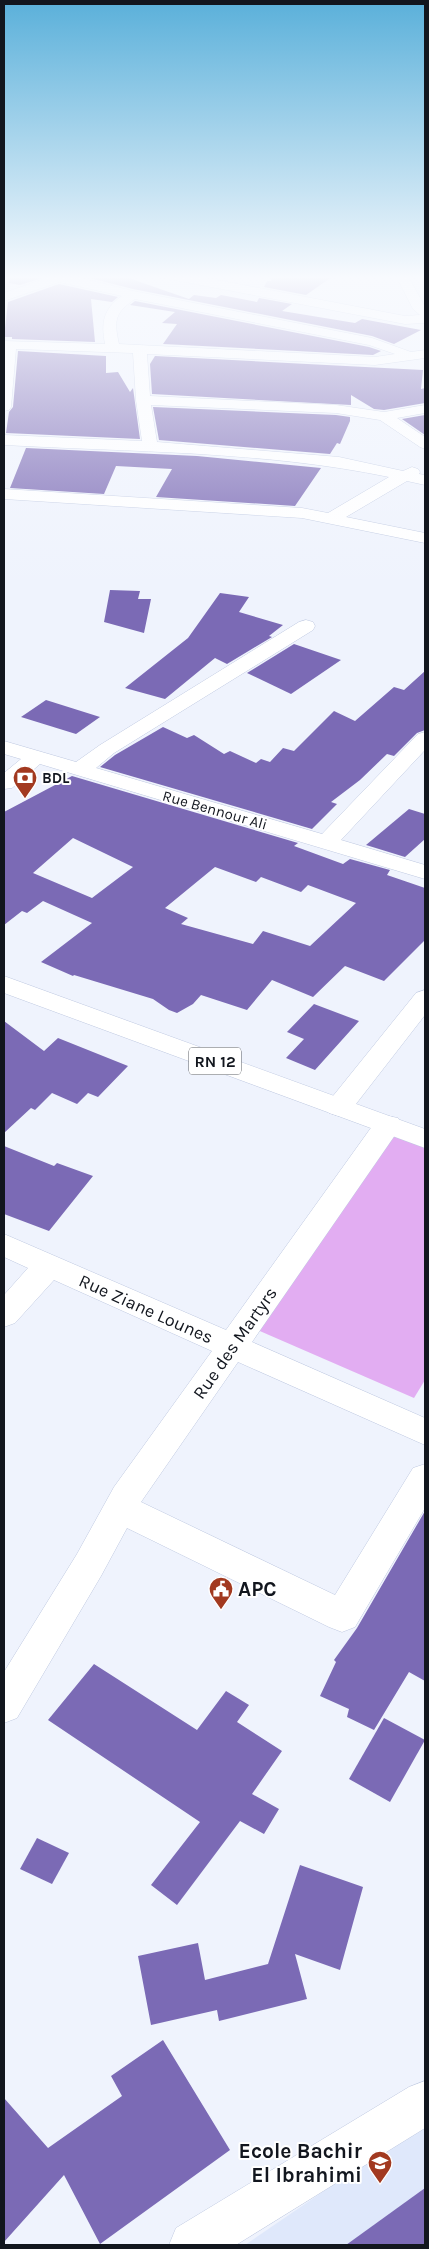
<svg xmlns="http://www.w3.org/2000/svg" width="429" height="2249" font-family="Karla,sans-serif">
<rect width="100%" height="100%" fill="#eff3fd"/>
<!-- built -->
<polygon fill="#dfe8fb" points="425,2122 425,2245 245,2245"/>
<!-- green -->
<polygon fill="#e2adf2" points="394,1127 425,1139 425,1380 414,1398 248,1326"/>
<!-- building -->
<g fill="#7b6ab5" fill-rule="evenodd">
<polygon points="10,274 32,274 39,279 20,285 9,283"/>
<polygon points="74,274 117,274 189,299 194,295 216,298 221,295 257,302 259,298 292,304 282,311 355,323 362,319 421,330 394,344 372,336 133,289"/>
<polygon points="274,274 336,274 306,295 264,287 267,281 271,281"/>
<polygon points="59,284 118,297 112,302 91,299 95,342 12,339 12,337 4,337 8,302"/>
<polygon points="135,301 369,347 381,351 373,355 163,344 177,324 162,323 175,312 130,305"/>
<polygon points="18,351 106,356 106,373 118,372 130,392 133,388 140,439 6,433 9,412 13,407"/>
<polygon points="155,356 423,370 421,389 425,388 425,403 384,410 374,409 351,395 351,405 152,394 150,364"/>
<polygon points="153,407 336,415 350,417 350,421 340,444 337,443 330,454 159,440"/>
<polygon points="425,415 425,435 402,419"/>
<polygon points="26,448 197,456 321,468 295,506 156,497 172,469 116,466 104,494 10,488"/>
<polygon points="110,590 140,591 138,599 151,599 144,633 104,622"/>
<polygon points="220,593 249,597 239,612 283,625 269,636 272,637 227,664 215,658 165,699 125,688 188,638"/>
<polygon points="294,644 341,660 291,694 247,673"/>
<polygon points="425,671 425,730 417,733 394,756 387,754 360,780 331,802 337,804 312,829 100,767 115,755 163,727 187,738 194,735 224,754 230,751 256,763 261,759 270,762 283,748 294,751 334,711 355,721 394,687 404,690"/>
<polygon points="46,700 100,717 76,734 21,717"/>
<path d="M 72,776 L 298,843 L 294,846 L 343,864 L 350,859 L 390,870 L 387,875 L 425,888 L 425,940 L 384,981 L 345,966 L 313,997 L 272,980 L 247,1010 L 201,995 L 193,1004 L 177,1013 L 169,1010 L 153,999 L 74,975 L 73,976 L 41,962 L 92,923 L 43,901 L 27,913 L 22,911 L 4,925 L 4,812 ZM 73,838 L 133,867 L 92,898 L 33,873 ZM 215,867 L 256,882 L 261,877 L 301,892 L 308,885 L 356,903 L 310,946 L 263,931 L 253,944 L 181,924 L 188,918 L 165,908 Z"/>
<polygon points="409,809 425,814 425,839 405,857 366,845"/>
<polygon points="314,1004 359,1021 315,1070 286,1058 304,1039 287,1032"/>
<polygon points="4,1021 44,1051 58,1038 128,1066 98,1097 88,1093 77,1104 52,1093 35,1110 31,1108 4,1133"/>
<polygon points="4,1146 54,1166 57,1163 93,1176 49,1231 4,1214"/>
<polygon points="425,1511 425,1681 409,1672 374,1730 347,1717 349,1709 320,1696 336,1662 334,1660 357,1628"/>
<polygon points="94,1664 197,1730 226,1691 249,1705 237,1722 282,1751 252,1794 279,1809 264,1834 240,1821 177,1905 151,1885 200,1822 48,1720"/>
<polygon points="384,1718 425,1740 390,1802 349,1779"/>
<polygon points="37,1838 69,1853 52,1884 20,1869"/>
<polygon points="300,1865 363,1887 340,1970 295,1954 307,1999 219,2021 217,2010 151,2025 138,1956 198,1943 205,1980 268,1964"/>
<polygon points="163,2040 230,2150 100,2244 64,2175 4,2242 4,2098 48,2148 122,2096 111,2076"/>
<polygon points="425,2188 425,2245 346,2245"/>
</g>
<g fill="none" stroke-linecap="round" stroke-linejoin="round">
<defs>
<g id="street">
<path d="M 34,274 L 65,274 L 133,291 L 372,338 L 411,352 L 425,350 L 425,358 L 375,365 L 147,354 L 150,396 L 336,405 L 384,412 L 425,405 L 425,413 L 397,418 L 425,437 L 425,449 L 420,447 L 380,420 L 336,413 L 151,405 L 157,442 L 339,457 L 403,471 L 412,467 L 418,469 L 420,472 L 419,474 L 425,475 L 425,485 L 407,481 L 346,517 L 425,533 L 425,543 L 302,518 L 4,499 L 4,489 L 302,508 L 328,513 L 389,477 C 264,451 131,452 4,445 L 4,435 L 142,441 L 136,400 L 133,353 L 16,349 L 11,407 L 9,410 L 4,411 L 4,341 L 105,344 C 101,323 103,309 122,296 L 59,282 L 4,301 L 4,293 L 44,279 ZM 135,299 L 369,345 L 395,354 L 375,357 L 119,344 C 114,321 114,313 135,299 Z"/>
<polygon points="158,274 186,274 405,316 420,315 413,309 395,274 407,274 425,307 425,323 405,324 164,278"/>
<polygon points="306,620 313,622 315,626 313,630 114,753 96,768 322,834 418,734 425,732 425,750 341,840 425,865 425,879 40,764 12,788 4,789 4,773 21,759 4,754 4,741 76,762 100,745 299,622"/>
<polygon points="425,990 425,1015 349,1113 339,1116 329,1113 325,1107 329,1101 416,993"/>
<polygon points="388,1116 398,1118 402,1125 252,1342 425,1418 425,1445 238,1362 141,1502 335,1595 413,1468 425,1464 425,1508 355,1627 342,1632 329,1627 127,1528 101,1576 17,1718 4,1723 4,1672 77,1554 114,1487 212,1351 54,1280 15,1323 4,1327 4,1295 28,1268 4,1257 4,1234 226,1330 378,1118"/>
<polygon points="425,2081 425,2128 236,2245 169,2245 176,2228 409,2087"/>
</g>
<polygon id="primary" points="4,976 425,1129 425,1148 4,993"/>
</defs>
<!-- street casing -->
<use href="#street" stroke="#bfc9e1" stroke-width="1"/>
<!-- primary casing -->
<use href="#primary" stroke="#bfc9e1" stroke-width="1"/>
<!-- street -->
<use href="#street" fill="#fff" fill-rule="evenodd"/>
<!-- primary -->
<use href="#primary" fill="#fff" fill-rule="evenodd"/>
</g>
<!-- sky -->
<linearGradient id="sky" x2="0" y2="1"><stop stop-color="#5ab0da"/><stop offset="0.47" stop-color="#f8fafe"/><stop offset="1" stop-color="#f8fafe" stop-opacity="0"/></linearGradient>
<rect width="429" height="589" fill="url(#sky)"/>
<!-- icons -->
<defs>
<symbol id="bank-pin" viewBox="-11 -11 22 30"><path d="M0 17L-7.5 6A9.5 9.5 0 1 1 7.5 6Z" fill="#a23920" stroke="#fff"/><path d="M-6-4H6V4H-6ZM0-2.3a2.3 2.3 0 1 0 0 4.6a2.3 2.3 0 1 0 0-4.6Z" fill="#fff"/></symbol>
<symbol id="civic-pin" viewBox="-11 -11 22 30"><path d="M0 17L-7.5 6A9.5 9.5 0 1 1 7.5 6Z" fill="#a23920" stroke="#fff"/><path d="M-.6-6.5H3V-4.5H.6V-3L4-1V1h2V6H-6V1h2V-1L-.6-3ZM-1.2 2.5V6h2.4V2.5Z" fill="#fff"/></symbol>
<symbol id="school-pin" viewBox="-11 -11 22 30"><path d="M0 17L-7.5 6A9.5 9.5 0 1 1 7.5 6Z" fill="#a23920" stroke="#fff"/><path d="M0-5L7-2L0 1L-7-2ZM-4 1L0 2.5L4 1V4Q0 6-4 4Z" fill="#fff"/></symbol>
</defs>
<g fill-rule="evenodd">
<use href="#bank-pin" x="11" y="764" width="28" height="38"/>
<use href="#civic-pin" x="207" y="1575" width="28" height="38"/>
<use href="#school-pin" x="366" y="2149" width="28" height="38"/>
</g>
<g text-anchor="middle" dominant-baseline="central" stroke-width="4" stroke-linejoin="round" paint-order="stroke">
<!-- far-poi labels -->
<g font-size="15" font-weight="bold" fill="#12161e" stroke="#fff" text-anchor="start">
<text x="42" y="778">BDL</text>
</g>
<!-- far-street labels -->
<g font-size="15" fill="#12161e" stroke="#fff">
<text transform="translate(215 810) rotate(16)">Rue Bennour Ali</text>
</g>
<!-- shield labels -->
<rect fill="#fff" stroke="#595c62" stroke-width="1" x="189" y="1047.5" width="52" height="27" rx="4"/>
<g font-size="16" font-weight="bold" fill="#12161e">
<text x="215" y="1061">RN 12</text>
</g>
<!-- street labels -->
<g font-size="18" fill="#12161e" stroke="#fff">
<text transform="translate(146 1309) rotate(24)">Rue Ziane Lounes</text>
<text transform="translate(235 1343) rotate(-55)">Rue des Martyrs</text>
</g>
<!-- near-poi labels -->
<g font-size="21" font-weight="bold" fill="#12161e" stroke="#fff" text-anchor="start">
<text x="238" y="1589">APC</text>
<text x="362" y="2151" text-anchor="end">Ecole Bachir<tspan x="362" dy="24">El Ibrahimi</tspan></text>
</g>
</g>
<!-- border -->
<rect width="429" height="2249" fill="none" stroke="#12161e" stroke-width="10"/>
</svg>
